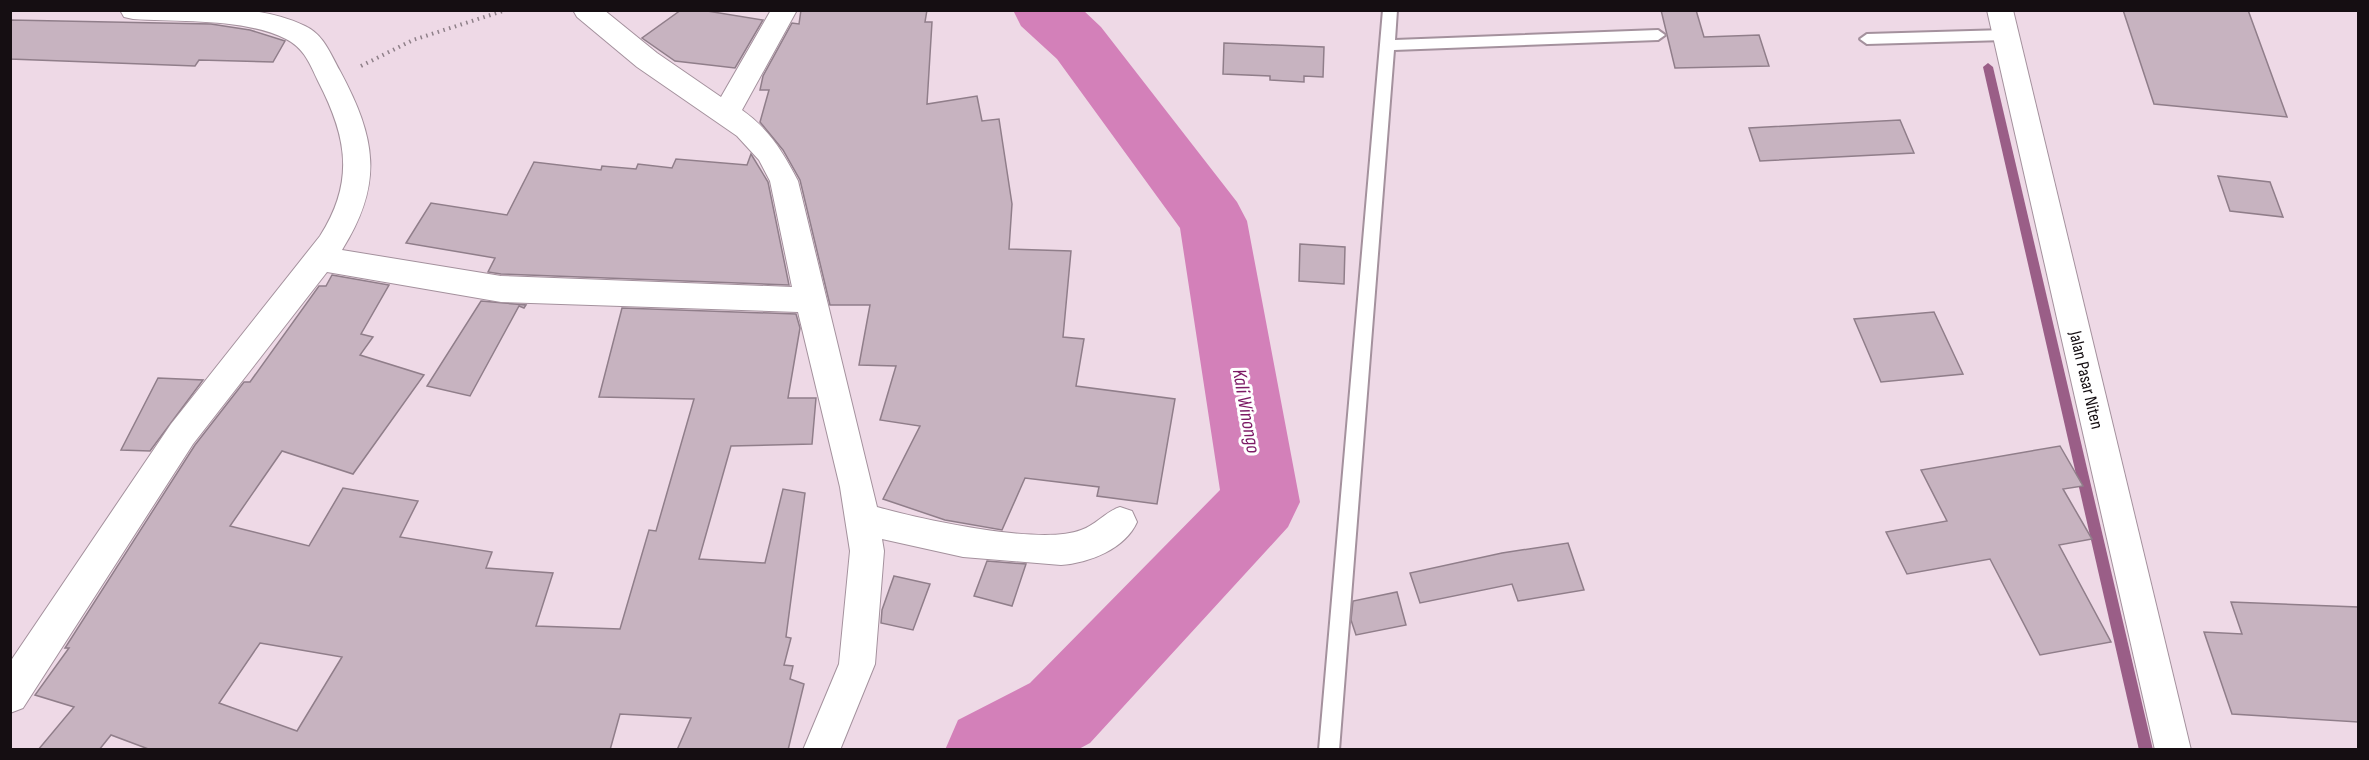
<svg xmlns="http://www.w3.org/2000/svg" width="2369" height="760" font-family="'Sofia Sans Condensed',sans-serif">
<rect width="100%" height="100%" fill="#eed9e6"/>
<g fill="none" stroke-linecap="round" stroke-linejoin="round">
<!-- stream -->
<polygon fill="#9a5e87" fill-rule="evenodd" points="1988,63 1993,67 2153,750 2139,750 1983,67"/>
<!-- river -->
<polygon fill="#d380b9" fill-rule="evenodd" points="1013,10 1083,10 1101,27 1237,202 1247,221 1300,502 1288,527 1090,743 1077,750 945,750 958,720 1030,683 1220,490 1180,228 1057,59 1021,26"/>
</g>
<!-- building -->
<g fill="#c7b3c0" stroke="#907e8a" stroke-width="1.5" fill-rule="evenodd">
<polygon points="681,10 701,10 763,20 735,68 675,61 642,38"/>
<polygon points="801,10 927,10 925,22 932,22 927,104 977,96 982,121 999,119 1012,204 1009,249 1071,251 1063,337 1084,339 1076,386 1175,399 1157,504 1097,496 1099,487 1025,478 1002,530 945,520 883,499 920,426 880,420 896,366 859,365 870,305 830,305 800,180 783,150 760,122 769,90 760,90 763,76 792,23 799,24"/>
<polygon points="1661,10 1696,10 1704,37 1759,35 1769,66 1675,68"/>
<polygon points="2123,10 2248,10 2287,117 2154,104"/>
<polygon points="10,20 211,24 250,30 285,41 273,62 199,60 195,66 10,59"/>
<polygon points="1224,43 1324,47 1323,77 1304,76 1304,82 1270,80 1270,76 1223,74"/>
<polygon points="1900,120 1914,153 1760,161 1749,128"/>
<polygon points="751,154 768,182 789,285 501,274 488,272 495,258 406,243 431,203 507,215 534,162 601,170 602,166 636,169 638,164 672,168 676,159 747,165"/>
<polygon points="2218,176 2270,182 2283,217 2230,211"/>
<polygon points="1300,244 1345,247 1344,284 1299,281"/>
<path d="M 332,275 L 389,285 L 361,334 L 373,337 L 360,355 L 424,375 L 353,474 L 282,451 L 230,526 L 309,546 L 343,488 L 418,501 L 400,537 L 492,552 L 486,568 L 553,573 L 536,626 L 620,629 L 649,530 L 656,531 L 694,399 L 599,397 L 622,308 L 796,314 L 800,328 L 788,398 L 816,398 L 812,444 L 731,446 L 699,559 L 765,563 L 783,489 L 805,493 L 786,637 L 791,638 L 784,665 L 793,666 L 790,679 L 804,684 L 788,750 L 677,750 L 691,718 L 620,714 L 610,750 L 151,750 L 111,735 L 99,750 L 38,750 L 74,707 L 35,695 L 69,648 L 65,648 L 195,445 L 244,382 L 250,382 L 319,286 L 326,286 ZM 260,643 L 342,657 L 297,731 L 219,703 Z"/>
<polygon points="481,301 526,305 524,308 519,306 470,396 427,386"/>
<polygon points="1934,312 1963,374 1881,382 1854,319"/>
<polygon points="158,378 203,380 150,451 121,450"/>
<polygon points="2060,446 2083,486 2063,489 2092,539 2059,545 2111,642 2040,655 1990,559 1907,574 1886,532 1947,521 1921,470"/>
<polygon points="1568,543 1584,590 1518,601 1512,584 1420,603 1410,573 1502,553"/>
<polygon points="987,561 1026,564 1012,606 974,596"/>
<polygon points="894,576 930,584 913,630 881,623 882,610"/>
<polygon points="1397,592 1406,625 1356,635 1351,620 1353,601"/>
<polygon points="2231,602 2358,607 2358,722 2232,714 2204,632 2242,634"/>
</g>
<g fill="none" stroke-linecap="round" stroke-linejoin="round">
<defs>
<g id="lane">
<polygon points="1383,10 1397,10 1395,40 1658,30 1665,35 1658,40 1394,50 1339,750 1319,750"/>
<polygon points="2005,30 2012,35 2005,40 1867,44 1860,39 1867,34"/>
</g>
<g id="street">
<path d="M 120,10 C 177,10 253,0 305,26 C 324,35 330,53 340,71 C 376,138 384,183 342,250 L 501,276 L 792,287 L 770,181 L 759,160 L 737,136 L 637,67 L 577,17 L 573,10 L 604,10 L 657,53 L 721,97 L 771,10 L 797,10 L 742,110 C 769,129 783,152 798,181 L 877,507 C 920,519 1041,546 1081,530 C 1096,525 1105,512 1120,507 L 1132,511 L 1137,522 C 1125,549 1089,563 1061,565 L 963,557 L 882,539 L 884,551 L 875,664 L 840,750 L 803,750 L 839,664 L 850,551 L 840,487 L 798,312 L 501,302 L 327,272 L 193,444 L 23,708 L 10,713 L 10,662 L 171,424 L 320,236 C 355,181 347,137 318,81 C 310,64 304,48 286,39 C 244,18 179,22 133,19 L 124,17 Z"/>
<polygon points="1987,10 2013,10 2191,750 2155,750"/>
</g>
</defs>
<!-- lane casing -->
<use href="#lane" stroke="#a4919d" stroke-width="4"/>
<!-- street casing -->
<use href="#street" stroke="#a4919d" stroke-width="2"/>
<!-- path -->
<polyline stroke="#8f8089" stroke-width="4" stroke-dasharray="1.5 4.5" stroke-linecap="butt" points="361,66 413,40 506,10"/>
<!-- lane -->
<use href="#lane" fill="#fff" fill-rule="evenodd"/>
<!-- street -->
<use href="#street" fill="#fff" fill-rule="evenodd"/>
</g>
<g text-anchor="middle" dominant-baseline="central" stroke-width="6" stroke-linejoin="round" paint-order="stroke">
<!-- street labels -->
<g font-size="18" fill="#150e12" stroke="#fff">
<text transform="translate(2086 380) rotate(77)">Jalan Pasar Niten</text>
</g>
<!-- water labels -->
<g font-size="20" font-style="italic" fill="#7c1a65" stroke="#fff">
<text transform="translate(1246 411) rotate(80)">Kali Winongo</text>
</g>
</g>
<!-- border -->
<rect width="2369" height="760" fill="none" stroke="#150e12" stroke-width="24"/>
</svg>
